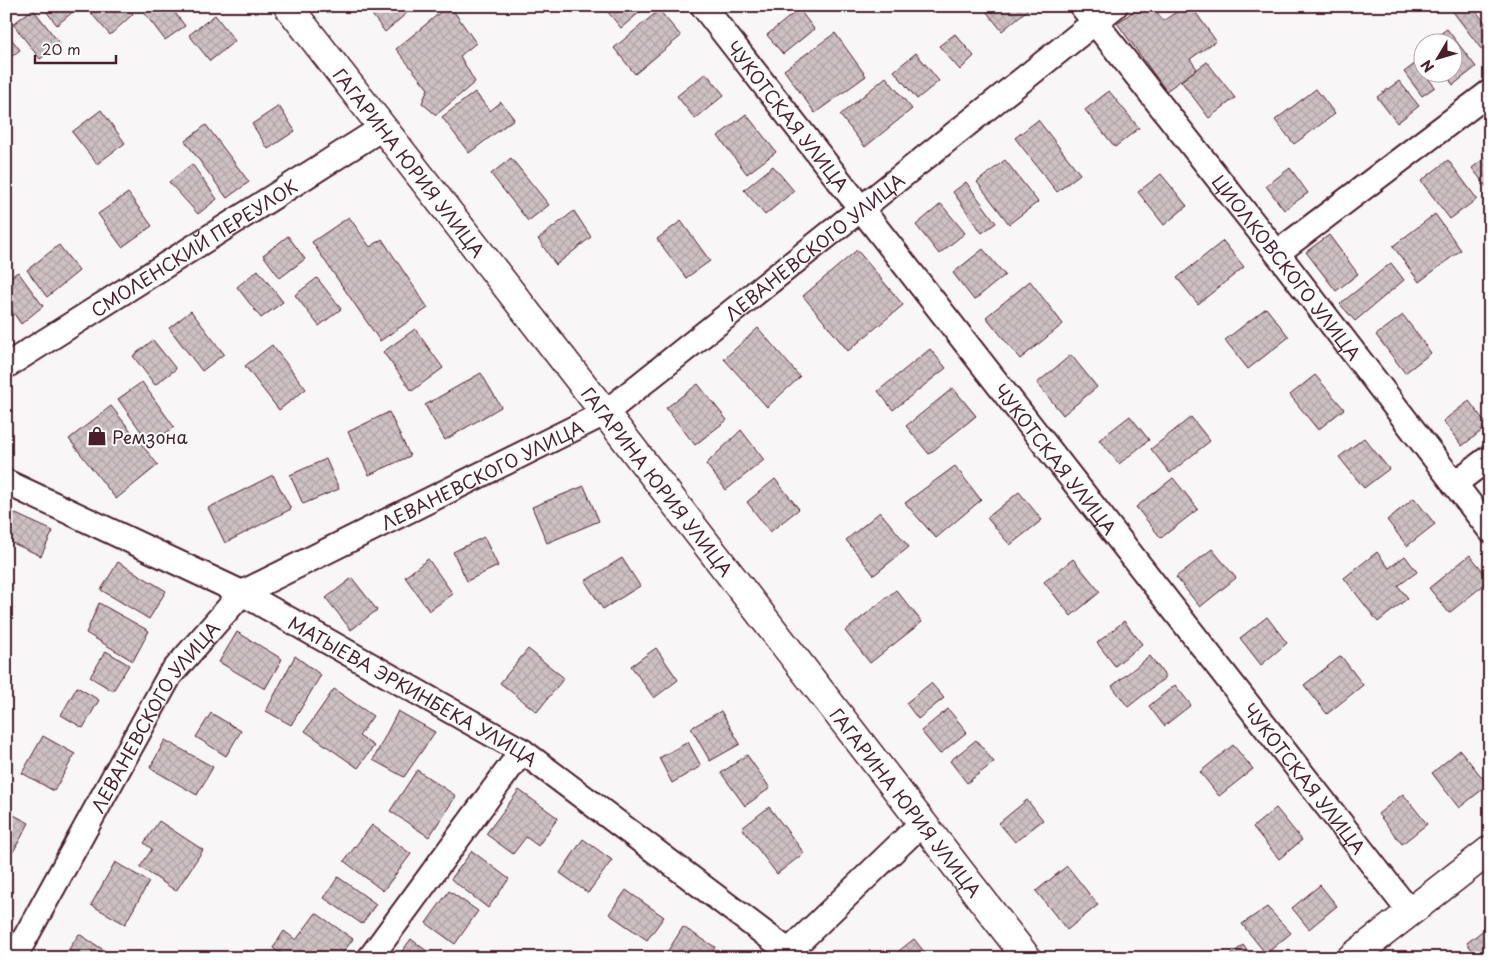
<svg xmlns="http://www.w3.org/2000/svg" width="1496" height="964" font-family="'Playpen Sans',sans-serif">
<defs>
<pattern id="building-cross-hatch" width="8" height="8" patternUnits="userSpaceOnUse" patternTransform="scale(1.25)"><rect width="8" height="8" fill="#cdc1c4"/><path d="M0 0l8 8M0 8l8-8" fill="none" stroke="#b2a5a9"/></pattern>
</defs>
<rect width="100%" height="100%" fill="#f8f6f7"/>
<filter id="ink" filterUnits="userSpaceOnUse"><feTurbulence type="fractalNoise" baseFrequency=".02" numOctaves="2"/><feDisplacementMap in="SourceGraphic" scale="10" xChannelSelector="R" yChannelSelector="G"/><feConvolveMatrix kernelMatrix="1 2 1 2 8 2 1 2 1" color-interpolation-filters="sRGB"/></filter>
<g filter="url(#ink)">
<!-- building -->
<g fill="url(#building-cross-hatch)" stroke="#4a1f2b">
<polygon points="42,6 72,6 75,10 57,25"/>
<polygon points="99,6 126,6 133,14 110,35 91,13"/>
<polygon points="139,6 170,6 185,26 165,40"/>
<polygon points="369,6 403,6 408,12 385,32 367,8"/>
<polygon points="448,6 450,6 476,43 460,56 475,82 436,115 422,103 428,89 396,49"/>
<polygon points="603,6 647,6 621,28"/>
<polygon points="982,6 1032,6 1002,31"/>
<polygon points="1141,6 1153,6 1163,21 1185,6 1191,6 1216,41 1190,59 1197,69 1166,91 1117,23"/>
<polygon points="1454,6 1472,6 1490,29 1490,44 1482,50 1451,9"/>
<polygon points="33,9 60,44 40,59 13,24"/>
<polygon points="799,9 814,29 783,54 767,35"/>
<polygon points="659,10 681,36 635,74 614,48"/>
<polygon points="215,15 235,41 210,61 189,35"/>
<polygon points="1447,29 1476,67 1453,85 1444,72 1454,72 1454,42 1429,42"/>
<polygon points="6,32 20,50 6,61"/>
<polygon points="835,33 866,76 815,113 784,70"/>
<polygon points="955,34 974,56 960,70 939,46"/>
<polygon points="916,53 939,81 917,99 894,71"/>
<polygon points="1207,62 1235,98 1209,118 1181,81"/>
<polygon points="1416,63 1435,87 1422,96 1404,72"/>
<polygon points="706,73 724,95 695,119 677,96"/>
<polygon points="886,77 912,109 865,147 840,115"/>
<polygon points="1399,81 1419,106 1397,123 1377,97"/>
<polygon points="1316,89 1335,114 1294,144 1275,120"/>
<polygon points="1109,91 1139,128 1115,147 1085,110"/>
<polygon points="475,92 490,111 501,102 514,119 469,153 442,117"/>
<polygon points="279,106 295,131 268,149 252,124"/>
<polygon points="101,110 125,143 97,164 72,132"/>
<polygon points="746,114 776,152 747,174 718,136"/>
<polygon points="1038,120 1080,174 1057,192 1015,138"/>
<polygon points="206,125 249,182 227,198 185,141"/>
<polygon points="1490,154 1490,188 1488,189 1472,168"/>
<polygon points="511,158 549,205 528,221 491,174"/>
<polygon points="1005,160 1038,202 1009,224 977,182"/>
<polygon points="1448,160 1477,199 1450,219 1421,181"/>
<polygon points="192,164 217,199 198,214 169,182"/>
<polygon points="773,166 794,191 765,215 744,190"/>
<polygon points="1290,168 1308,193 1284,210 1266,186"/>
<polygon points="1161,174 1187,206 1164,225 1138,192"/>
<polygon points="966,182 996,223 982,233 953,192"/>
<polygon points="128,193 152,226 122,247 98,214"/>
<polygon points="941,204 965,233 939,254 916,225"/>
<polygon points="574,211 591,237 556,265 538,239"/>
<polygon points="1435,214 1461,250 1419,282 1393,246"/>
<polygon points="349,217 370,247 382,239 428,308 380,341 312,242"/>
<polygon points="681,221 710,261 686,278 657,239"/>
<polygon points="1329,235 1358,274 1336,291 1306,252"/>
<polygon points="288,236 305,259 280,278 263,255"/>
<polygon points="1223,241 1244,267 1198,304 1177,278"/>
<polygon points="59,245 79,271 47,297 27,270"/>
<polygon points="983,249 1005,275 974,300 953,273"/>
<polygon points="857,250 903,305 848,351 803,296"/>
<polygon points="1391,263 1404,280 1355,321 1340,304"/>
<polygon points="258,270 283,302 261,318 237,287"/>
<polygon points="18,272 43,306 21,324 6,302 6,280"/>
<polygon points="317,278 341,309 319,326 295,295"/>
<polygon points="1030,281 1063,324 1020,359 986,317"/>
<polygon points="1266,308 1289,337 1248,369 1225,340"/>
<polygon points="191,311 224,354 202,371 169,328"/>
<polygon points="1403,315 1431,353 1405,373 1376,335"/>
<polygon points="758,328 800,377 767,407 724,359"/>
<polygon points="415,329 443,368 412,391 383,352"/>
<polygon points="153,340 176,369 155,385 133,356"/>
<polygon points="272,345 306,389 279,410 245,366"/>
<polygon points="930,349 946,368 893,410 878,391"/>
<polygon points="1071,355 1097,387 1063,415 1037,383"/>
<polygon points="481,373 501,407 445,440 425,405"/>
<polygon points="1315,375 1344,409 1318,430 1290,395"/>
<polygon points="142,382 174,427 150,444 118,399"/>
<polygon points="698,384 727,420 695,445 666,408"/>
<polygon points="953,388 976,416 929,454 906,426"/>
<polygon points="1469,401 1488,426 1462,446 1443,421"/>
<polygon points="111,406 158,465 116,499 69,439"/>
<polygon points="389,412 410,456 369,475 348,432"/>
<polygon points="1130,416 1149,440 1119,464 1099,440"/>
<polygon points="1191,417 1210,441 1170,473 1151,449"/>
<polygon points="741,430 764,460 726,490 706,464"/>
<polygon points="1364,438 1389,469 1364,488 1339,457"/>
<polygon points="326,459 339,489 303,504 290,475"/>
<polygon points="955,466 981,500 936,538 905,503"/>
<polygon points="273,475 291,509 225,543 208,508"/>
<polygon points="1173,478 1198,509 1161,538 1136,507"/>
<polygon points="775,479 799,509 770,532 747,502"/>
<polygon points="584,486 599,521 547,543 532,507"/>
<polygon points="1019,492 1042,520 1010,545 987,518"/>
<polygon points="1414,498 1435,524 1407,546 1387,520"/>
<polygon points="7,510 53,531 41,556 6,540"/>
<polygon points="880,512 909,547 874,575 846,540"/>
<polygon points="484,537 498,566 467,581 453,552"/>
<polygon points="1212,549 1236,578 1200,607 1176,577"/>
<polygon points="1377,552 1389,568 1405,556 1417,572 1398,586 1408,598 1378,622 1344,578"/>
<polygon points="1470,555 1490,580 1449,613 1429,588"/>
<polygon points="622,558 640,586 603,609 585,581"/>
<polygon points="428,559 453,594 429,611 405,577"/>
<polygon points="1073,559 1100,592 1071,616 1044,582"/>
<polygon points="118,562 166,591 149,619 101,590"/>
<polygon points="352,578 377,610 351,630 326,598"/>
<polygon points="896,590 922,622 870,663 845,631"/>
<polygon points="99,603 149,631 133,661 86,633"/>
<polygon points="1267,617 1287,643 1261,665 1240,638"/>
<polygon points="1124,621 1142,644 1115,666 1097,643"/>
<polygon points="237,632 282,659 265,689 219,662"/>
<polygon points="656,648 678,680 654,698 631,666"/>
<polygon points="528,649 564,678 537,712 500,683"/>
<polygon points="106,651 129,665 113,691 90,677"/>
<polygon points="295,656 321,675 291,725 266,711"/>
<polygon points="1150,656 1166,677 1128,707 1112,686"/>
<polygon points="1341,656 1363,685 1327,714 1304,685"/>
<polygon points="931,683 944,698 918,719 906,703"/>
<polygon points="1175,685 1191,705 1164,726 1149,706"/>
<polygon points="77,687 99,700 83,728 61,715"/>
<polygon points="334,689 373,716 359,736 374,746 358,768 305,731"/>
<polygon points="948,709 967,732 940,754 921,731"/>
<polygon points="398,711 435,732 404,777 373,760"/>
<polygon points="721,711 740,744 710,761 691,728"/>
<polygon points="211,713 241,731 226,756 196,737"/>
<polygon points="43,736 75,754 54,791 22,773"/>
<polygon points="165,740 213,767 197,795 150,768"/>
<polygon points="976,740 994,762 967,783 950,761"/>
<polygon points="688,742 701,766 672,783 659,758"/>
<polygon points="1233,745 1253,769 1219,796 1200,772"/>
<polygon points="1460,750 1488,785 1459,808 1432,773"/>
<polygon points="747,755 770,788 745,806 721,773"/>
<polygon points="417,770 456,796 429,837 390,811"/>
<polygon points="519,790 558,818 538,846 526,837 513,854 486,834"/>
<polygon points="1403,794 1427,824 1402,844 1378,814"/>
<polygon points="1027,800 1043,820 1015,842 999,823"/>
<polygon points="769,807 804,853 777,874 742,828"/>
<polygon points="1276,808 1302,840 1279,859 1253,827"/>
<polygon points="6,811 29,823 13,852 6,849"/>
<polygon points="159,821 203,850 176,891 140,867 152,849 144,843"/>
<polygon points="372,825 411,854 383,891 344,861"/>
<polygon points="583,839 612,860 588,893 560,873"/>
<polygon points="472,851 509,879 488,908 451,879"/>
<polygon points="115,862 149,882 125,924 91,905"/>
<polygon points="1067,866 1098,905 1067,930 1036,891"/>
<polygon points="338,877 376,904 362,924 324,898"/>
<polygon points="1320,885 1337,906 1309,929 1292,908"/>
<polygon points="626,890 664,917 647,940 609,914"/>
<polygon points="449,891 478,911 455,944 426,923"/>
<polygon points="1267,907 1291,933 1266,954 1242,924"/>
<polygon points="316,913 353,939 339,958 287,958 273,948 284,931 296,940"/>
<polygon points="1490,925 1490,958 1478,958 1467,943"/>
<polygon points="683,927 715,947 709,958 664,957"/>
<polygon points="79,934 113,956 112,958 63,958"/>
<polygon points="411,939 436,958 397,958"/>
<polygon points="914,939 929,958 890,958"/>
<polygon points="1243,945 1253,958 1227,958"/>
<polygon points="246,950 257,958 240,958"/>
</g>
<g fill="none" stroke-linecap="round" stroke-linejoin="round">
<defs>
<g id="street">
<path id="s1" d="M 703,6 L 1409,911"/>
<path id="s2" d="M 1082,6 L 1277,253 L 1490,530"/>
<polyline points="1277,253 1490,92"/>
<path id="s3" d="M 6,366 L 382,128"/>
<path id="s4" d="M 6,482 L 242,593 L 522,751 L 788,951"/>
<polyline points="1454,484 1490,457"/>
<path id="s5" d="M 14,958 L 170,675 L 242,593 L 605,413 L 1115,6"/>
<polyline points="370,958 522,751"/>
<polyline points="782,958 921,824"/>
</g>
<g id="secondary">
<path id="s6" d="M 288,6 L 605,413 L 1027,958"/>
<polyline points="1351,958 1490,850"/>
</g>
</defs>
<!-- street casing -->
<use href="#street" stroke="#4a1f2b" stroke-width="28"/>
<!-- secondary casing -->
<use href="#secondary" stroke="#4a1f2b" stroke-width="31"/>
<!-- street -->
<use href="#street" stroke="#fff" stroke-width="24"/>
<!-- secondary -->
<use href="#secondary" stroke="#fff" stroke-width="28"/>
</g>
</g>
<!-- icons -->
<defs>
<symbol id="shop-bare" viewBox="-9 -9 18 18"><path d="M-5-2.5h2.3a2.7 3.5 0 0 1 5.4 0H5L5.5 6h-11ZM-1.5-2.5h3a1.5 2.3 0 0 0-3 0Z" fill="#4a1f2b" stroke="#fff" stroke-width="2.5" paint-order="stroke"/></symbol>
</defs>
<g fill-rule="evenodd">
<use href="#shop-bare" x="83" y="422" width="28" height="28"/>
</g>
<g text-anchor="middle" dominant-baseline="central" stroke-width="4" stroke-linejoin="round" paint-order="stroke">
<!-- street labels -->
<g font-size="18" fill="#4a1f2b" stroke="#fff">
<text stroke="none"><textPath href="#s1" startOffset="139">ЧУКОТСКАЯ УЛИЦА</textPath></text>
<text stroke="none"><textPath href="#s6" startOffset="198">ГАГАРИНА ЮРИЯ УЛИЦА</textPath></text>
<text stroke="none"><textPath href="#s5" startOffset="1105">ЛЕВАНЕВСКОГО УЛИЦА</textPath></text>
<text stroke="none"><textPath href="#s3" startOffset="222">СМОЛЕНСКИЙ ПЕРЕУЛОК</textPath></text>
<text stroke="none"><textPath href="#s2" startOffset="332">ЦИОЛКОВСКОГО УЛИЦА</textPath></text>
<text stroke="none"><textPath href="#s1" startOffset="574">ЧУКОТСКАЯ УЛИЦА</textPath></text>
<text stroke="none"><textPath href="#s5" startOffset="700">ЛЕВАНЕВСКОГО УЛИЦА</textPath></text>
<text stroke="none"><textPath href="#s6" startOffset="602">ГАГАРИНА ЮРИЯ УЛИЦА</textPath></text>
<text stroke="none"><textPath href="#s4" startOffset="458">МАТЫЕВА ЭРКИНБЕКА УЛИЦА</textPath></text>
<text stroke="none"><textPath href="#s5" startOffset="280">ЛЕВАНЕВСКОГО УЛИЦА</textPath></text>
<text stroke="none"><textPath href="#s1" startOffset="979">ЧУКОТСКАЯ УЛИЦА</textPath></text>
<text stroke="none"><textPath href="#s6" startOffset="1008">ГАГАРИНА ЮРИЯ УЛИЦА</textPath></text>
</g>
<!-- poi labels -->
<g font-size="18" fill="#4a1f2b" stroke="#fff" text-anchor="start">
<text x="112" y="436">Ремзона</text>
</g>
</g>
<!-- margin -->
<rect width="1496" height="964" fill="none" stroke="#fff" stroke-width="25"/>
<rect x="12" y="12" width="1471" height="939" fill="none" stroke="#4a1f2b" stroke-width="2" filter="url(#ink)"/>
<!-- north arrow -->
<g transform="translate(1438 58) rotate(232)"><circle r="24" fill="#ffffff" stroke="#b7a5aa"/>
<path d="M0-4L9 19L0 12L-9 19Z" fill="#4a1f2b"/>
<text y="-8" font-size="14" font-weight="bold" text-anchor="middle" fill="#4a1f2b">N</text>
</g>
<!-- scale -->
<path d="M35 55v8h81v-8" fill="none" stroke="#4a1f2b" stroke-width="2.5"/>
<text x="42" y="55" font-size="15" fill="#4a1f2b" stroke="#ffffff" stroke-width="4" paint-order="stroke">20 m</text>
</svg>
